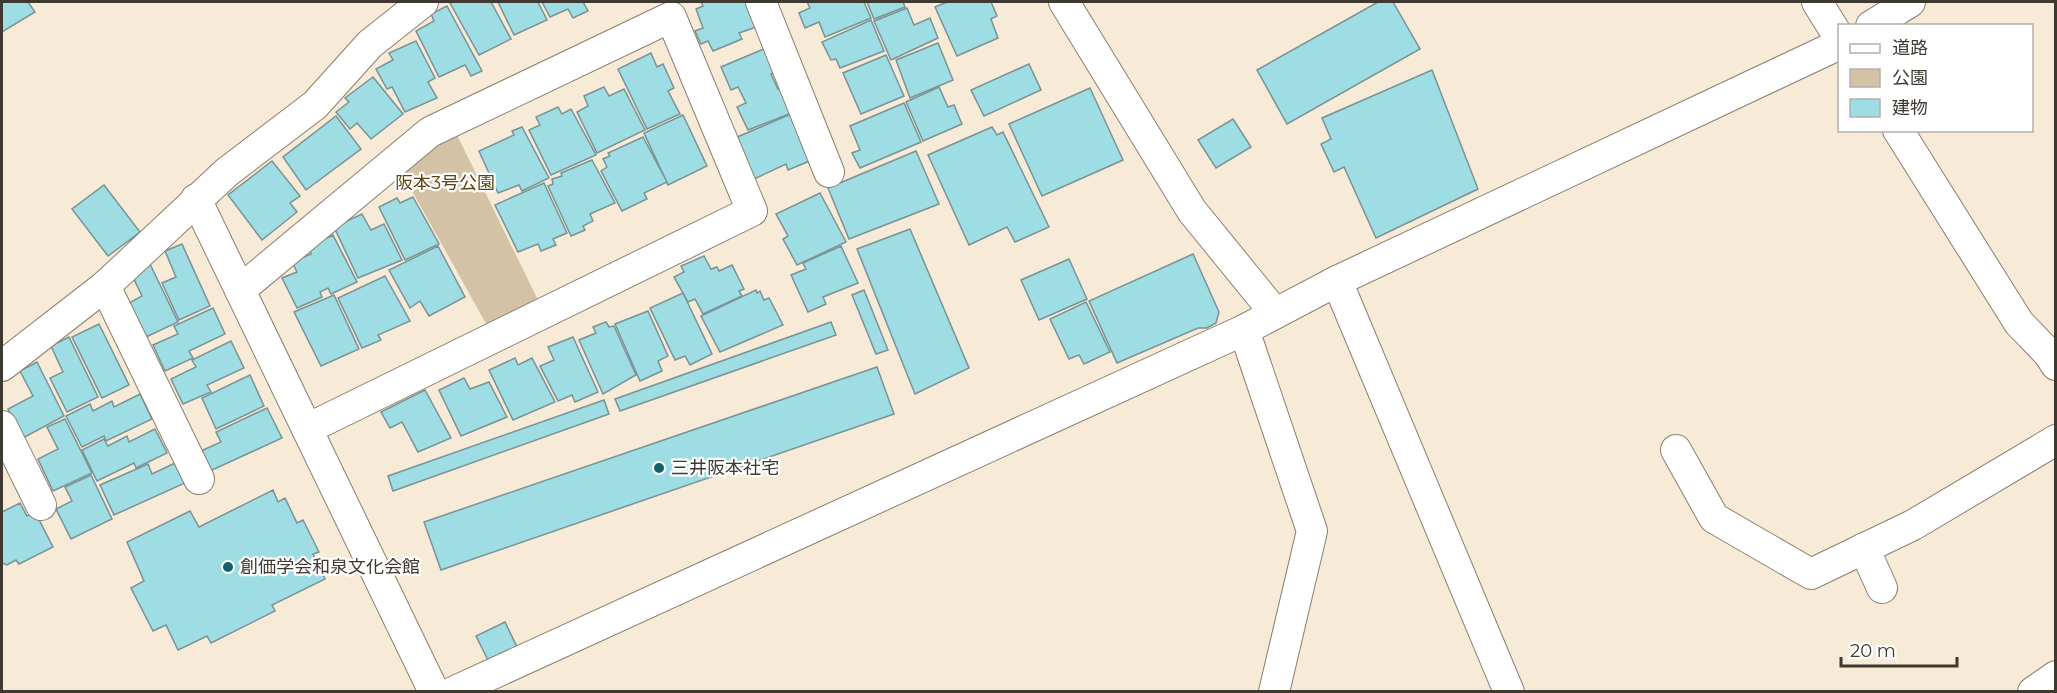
<svg xmlns="http://www.w3.org/2000/svg" width="2057" height="693" font-family="Montserrat,'Noto Sans JP',sans-serif">
<rect width="100%" height="100%" fill="#f7ead7"/>
<!-- green -->
<polygon fill="#d4c2a7" points="456,133 538,300 489,329 402,173 441,142"/>
<!-- building -->
<g fill="#9edde4" stroke="#799295" stroke-width="1.5">
<polygon points="2,2 28,2 35,12 2,32"/>
<polygon points="454,2 491,2 511,39 479,55 450,3"/>
<polygon points="498,2 538,2 547,20 514,35"/>
<polygon points="542,2 583,2 588,11 573,18 568,9 550,17"/>
<polygon points="701,2 748,2 759,26 739,33 742,39 713,51 708,41 701,44 695,31 703,28 696,9 703,6"/>
<polygon points="807,2 864,2 871,18 825,37 819,22 805,28 799,13 810,8"/>
<polygon points="867,2 903,2 905,7 874,19"/>
<polygon points="947,2 991,2 997,16 991,19 998,38 957,56 935,7"/>
<polygon points="1378,2 1393,2 1420,49 1287,124 1257,70"/>
<polygon points="447,6 482,71 471,76 465,65 439,77 416,31 434,21 431,14"/>
<polygon points="907,8 914,25 930,18 938,38 891,60 874,21"/>
<polygon points="871,20 884,51 840,68 836,59 831,60 822,42"/>
<polygon points="416,41 435,78 428,82 437,98 405,112 392,87 387,89 376,69 393,60 389,53"/>
<polygon points="938,43 953,80 910,98 896,60"/>
<polygon points="766,48 777,72 771,74 778,89 782,86 794,112 748,130 737,107 746,103 738,87 731,90 721,67"/>
<polygon points="651,53 657,67 663,64 674,88 668,91 680,114 647,129 618,69"/>
<polygon points="886,55 904,96 861,114 843,73"/>
<polygon points="1029,64 1041,90 984,116 971,90"/>
<polygon points="1432,70 1478,189 1376,238 1344,167 1334,172 1321,144 1331,139 1322,118"/>
<polygon points="373,77 403,114 371,139 357,123 350,129 336,112 349,102 345,98"/>
<polygon points="604,87 609,96 624,89 645,130 597,153 577,112 588,106 584,96"/>
<polygon points="939,87 948,107 954,105 962,124 923,141 906,102"/>
<polygon points="1090,88 1123,160 1042,196 1009,124"/>
<polygon points="904,103 921,142 860,168 852,153 860,150 850,126"/>
<polygon points="558,107 562,114 571,109 596,155 551,175 529,130 540,125 536,117"/>
<polygon points="791,114 812,160 788,170 786,164 754,179 735,138"/>
<polygon points="683,115 707,166 668,185 644,133"/>
<polygon points="336,116 361,149 306,190 283,157"/>
<polygon points="1233,119 1251,147 1216,168 1198,140"/>
<polygon points="522,127 549,178 522,191 519,185 498,193 479,151 514,135 512,131"/>
<polygon points="992,127 997,135 1003,132 1049,227 1015,242 1007,227 969,245 928,155"/>
<polygon points="643,137 667,182 644,193 647,199 622,211 601,171 607,167 603,159 610,156 608,153"/>
<polygon points="916,151 939,204 849,239 828,188"/>
<polygon points="592,160 615,203 590,214 593,221 583,226 585,230 571,236 548,186 553,184 552,179 562,176 561,173"/>
<polygon points="272,161 300,196 290,203 297,212 262,240 228,195"/>
<polygon points="544,183 567,233 553,239 556,245 541,251 538,244 518,252 495,205"/>
<polygon points="104,185 140,232 108,256 72,209"/>
<polygon points="820,193 846,242 797,265 783,239 788,236 776,214"/>
<polygon points="413,197 439,244 405,260 379,207 397,198 400,203"/>
<polygon points="362,214 371,230 384,224 402,260 358,278 334,227"/>
<polygon points="910,229 969,368 915,394 857,249"/>
<polygon points="333,235 357,282 331,294 328,288 320,292 322,297 297,308 282,278 297,272 292,262 311,254 309,246"/>
<polygon points="182,244 210,306 179,320 162,283 176,277 165,251"/>
<polygon points="438,246 465,297 429,316 420,301 410,308 389,270"/>
<polygon points="841,246 858,283 823,297 826,304 808,312 791,275 806,269 803,263"/>
<polygon points="1193,254 1219,312 1216,323 1207,328 1198,328 1117,363 1089,301"/>
<polygon points="704,256 711,269 717,267 719,271 732,265 744,289 739,291 742,296 703,314 695,299 688,302 674,277 684,272 681,266"/>
<polygon points="1069,259 1087,299 1039,320 1021,280"/>
<polygon points="149,262 178,322 146,337 129,303 142,296 130,271"/>
<polygon points="385,276 410,321 378,335 381,340 362,348 338,298"/>
<polygon points="756,290 757,293 760,291 764,300 769,298 783,325 720,352 701,316"/>
<polygon points="864,290 888,350 876,354 852,295"/>
<polygon points="683,293 712,354 690,365 685,356 675,360 650,308"/>
<polygon points="334,295 359,349 321,366 294,312"/>
<polygon points="1086,302 1110,352 1084,364 1079,355 1069,359 1050,319"/>
<polygon points="213,308 225,334 189,351 193,358 165,371 153,345 178,334 174,326"/>
<polygon points="648,311 668,356 658,361 662,371 640,381 615,324"/>
<polygon points="606,322 609,327 614,326 636,375 603,394 579,340 596,333 593,327"/>
<polygon points="831,322 836,335 620,411 615,399"/>
<polygon points="99,324 129,385 102,398 72,337"/>
<polygon points="69,337 98,397 67,412 50,378 63,372 51,346"/>
<polygon points="573,337 598,392 575,402 572,395 558,401 540,366 554,360 548,347"/>
<polygon points="231,341 244,368 207,385 211,392 183,404 171,379 196,367 192,360"/>
<polygon points="515,358 518,365 532,358 555,402 513,420 489,370"/>
<polygon points="37,362 64,416 23,438 8,409 33,396 20,371"/>
<polygon points="877,367 894,414 441,570 424,522"/>
<polygon points="250,375 264,406 216,429 202,398"/>
<polygon points="464,378 470,389 489,382 507,417 461,436 439,390"/>
<polygon points="425,390 451,438 418,452 402,422 390,428 381,412"/>
<polygon points="140,394 152,419 106,441 104,436 82,447 66,416 90,404 93,411 112,401 114,407"/>
<polygon points="604,400 609,414 393,491 388,476"/>
<polygon points="267,408 282,438 210,471 201,451 221,442 216,432"/>
<polygon points="65,419 92,473 53,491 38,459 58,449 47,427"/>
<polygon points="155,429 167,453 136,468 134,463 97,481 82,450 104,439 108,446 127,436 129,442"/>
<polygon points="175,463 185,483 114,515 100,485 148,464 152,474"/>
<polygon points="91,475 112,519 71,539 56,509 72,501 65,487"/>
<polygon points="273,490 278,502 285,498 297,523 303,520 319,552 313,554 325,579 272,605 275,611 211,643 207,636 178,650 166,625 153,631 131,588 144,581 127,542 190,511 199,527"/>
<polygon points="20,503 27,516 35,512 53,547 19,564 16,560 7,565 2,563 2,512"/>
<polygon points="505,622 518,649 489,662 476,636"/>
</g>
<g fill="none" stroke-linecap="round" stroke-linejoin="round">
<defs>
<g id="minor">
<polyline points="761,2 829,172"/>
<polyline points="1064,2 1192,211 1275,313"/>
<polyline points="1817,2 1840,39"/>
<polyline points="1871,26 1910,2"/>
<polyline points="1898,130 2019,323 2048,353 2056,365"/>
<polyline points="196,199 434,692"/>
<polyline points="1337,281 1509,692"/>
<polyline points="105,286 199,479"/>
<polyline points="240,290 430,132 671,17 752,211 307,429"/>
<polyline points="1244,330 1312,531 1274,692"/>
<polyline points="2,366 105,286 227,172 315,105 370,44 423,2"/>
<polyline points="2,426 41,505"/>
<polyline points="1676,450 1714,518 1811,574 1913,525 2056,440"/>
<polyline points="1864,548 1882,588"/>
<polyline points="453,692 1244,330 1337,281 1840,44"/>
<polyline points="2033,692 2056,676"/>
</g>
</defs>
<!-- minor casing -->
<use href="#minor" stroke="#8b7f6e" stroke-width="32"/>
<!-- minor -->
<use href="#minor" stroke="#fff" stroke-width="30"/>
</g>
<!-- markers -->
<g fill="#126269" stroke="#fff" stroke-width="2">
<circle cx="659" cy="468" r="6"/>
<circle cx="228" cy="567" r="6"/>
</g>
<g text-anchor="middle" dominant-baseline="central" stroke-width="4.5" stroke-linejoin="round" paint-order="stroke">
<!-- park labels -->
<g font-size="18" fill="#5f4310" stroke="#fff">
<text x="445" y="183">阪本3号公園</text>
</g>
<!-- poi labels -->
<g font-size="18" fill="#3e3931" stroke="#fff" text-anchor="start">
<text x="671" y="468">三井阪本社宅</text>
<text x="240" y="567">創価学会和泉文化会館</text>
</g>
</g>
<!-- border -->
<rect width="2057" height="693" fill="none" stroke="#3e3931" stroke-width="6"/>
<!-- legend -->
<rect x="1838" y="24" width="195" height="108" fill="#ffffff" stroke="#b2b0ad" stroke-width="1.5"/>
<rect x="1850" y="44" width="30" height="9" fill="#ffffff" stroke="#b2b0ad" stroke-width="1.5"/>
<text x="1892" y="54" font-size="18" fill="#3e3931">道路</text>
<rect x="1850" y="69" width="30" height="18" fill="#d4c2a7" stroke="#b2b0ad" stroke-width="1.5"/>
<text x="1892" y="84" font-size="18" fill="#3e3931">公園</text>
<rect x="1850" y="99" width="30" height="18" fill="#9edde4" stroke="#b2b0ad" stroke-width="1.5"/>
<text x="1892" y="114" font-size="18" fill="#3e3931">建物</text>
<!-- scale -->
<path d="M1841 657v9h116v-9" fill="none" stroke="#3e3931" stroke-width="3"/>
<text x="1850" y="657" font-size="18" fill="#3e3931" stroke="#ffffff" stroke-width="4.5" paint-order="stroke">20 m</text>
</svg>
